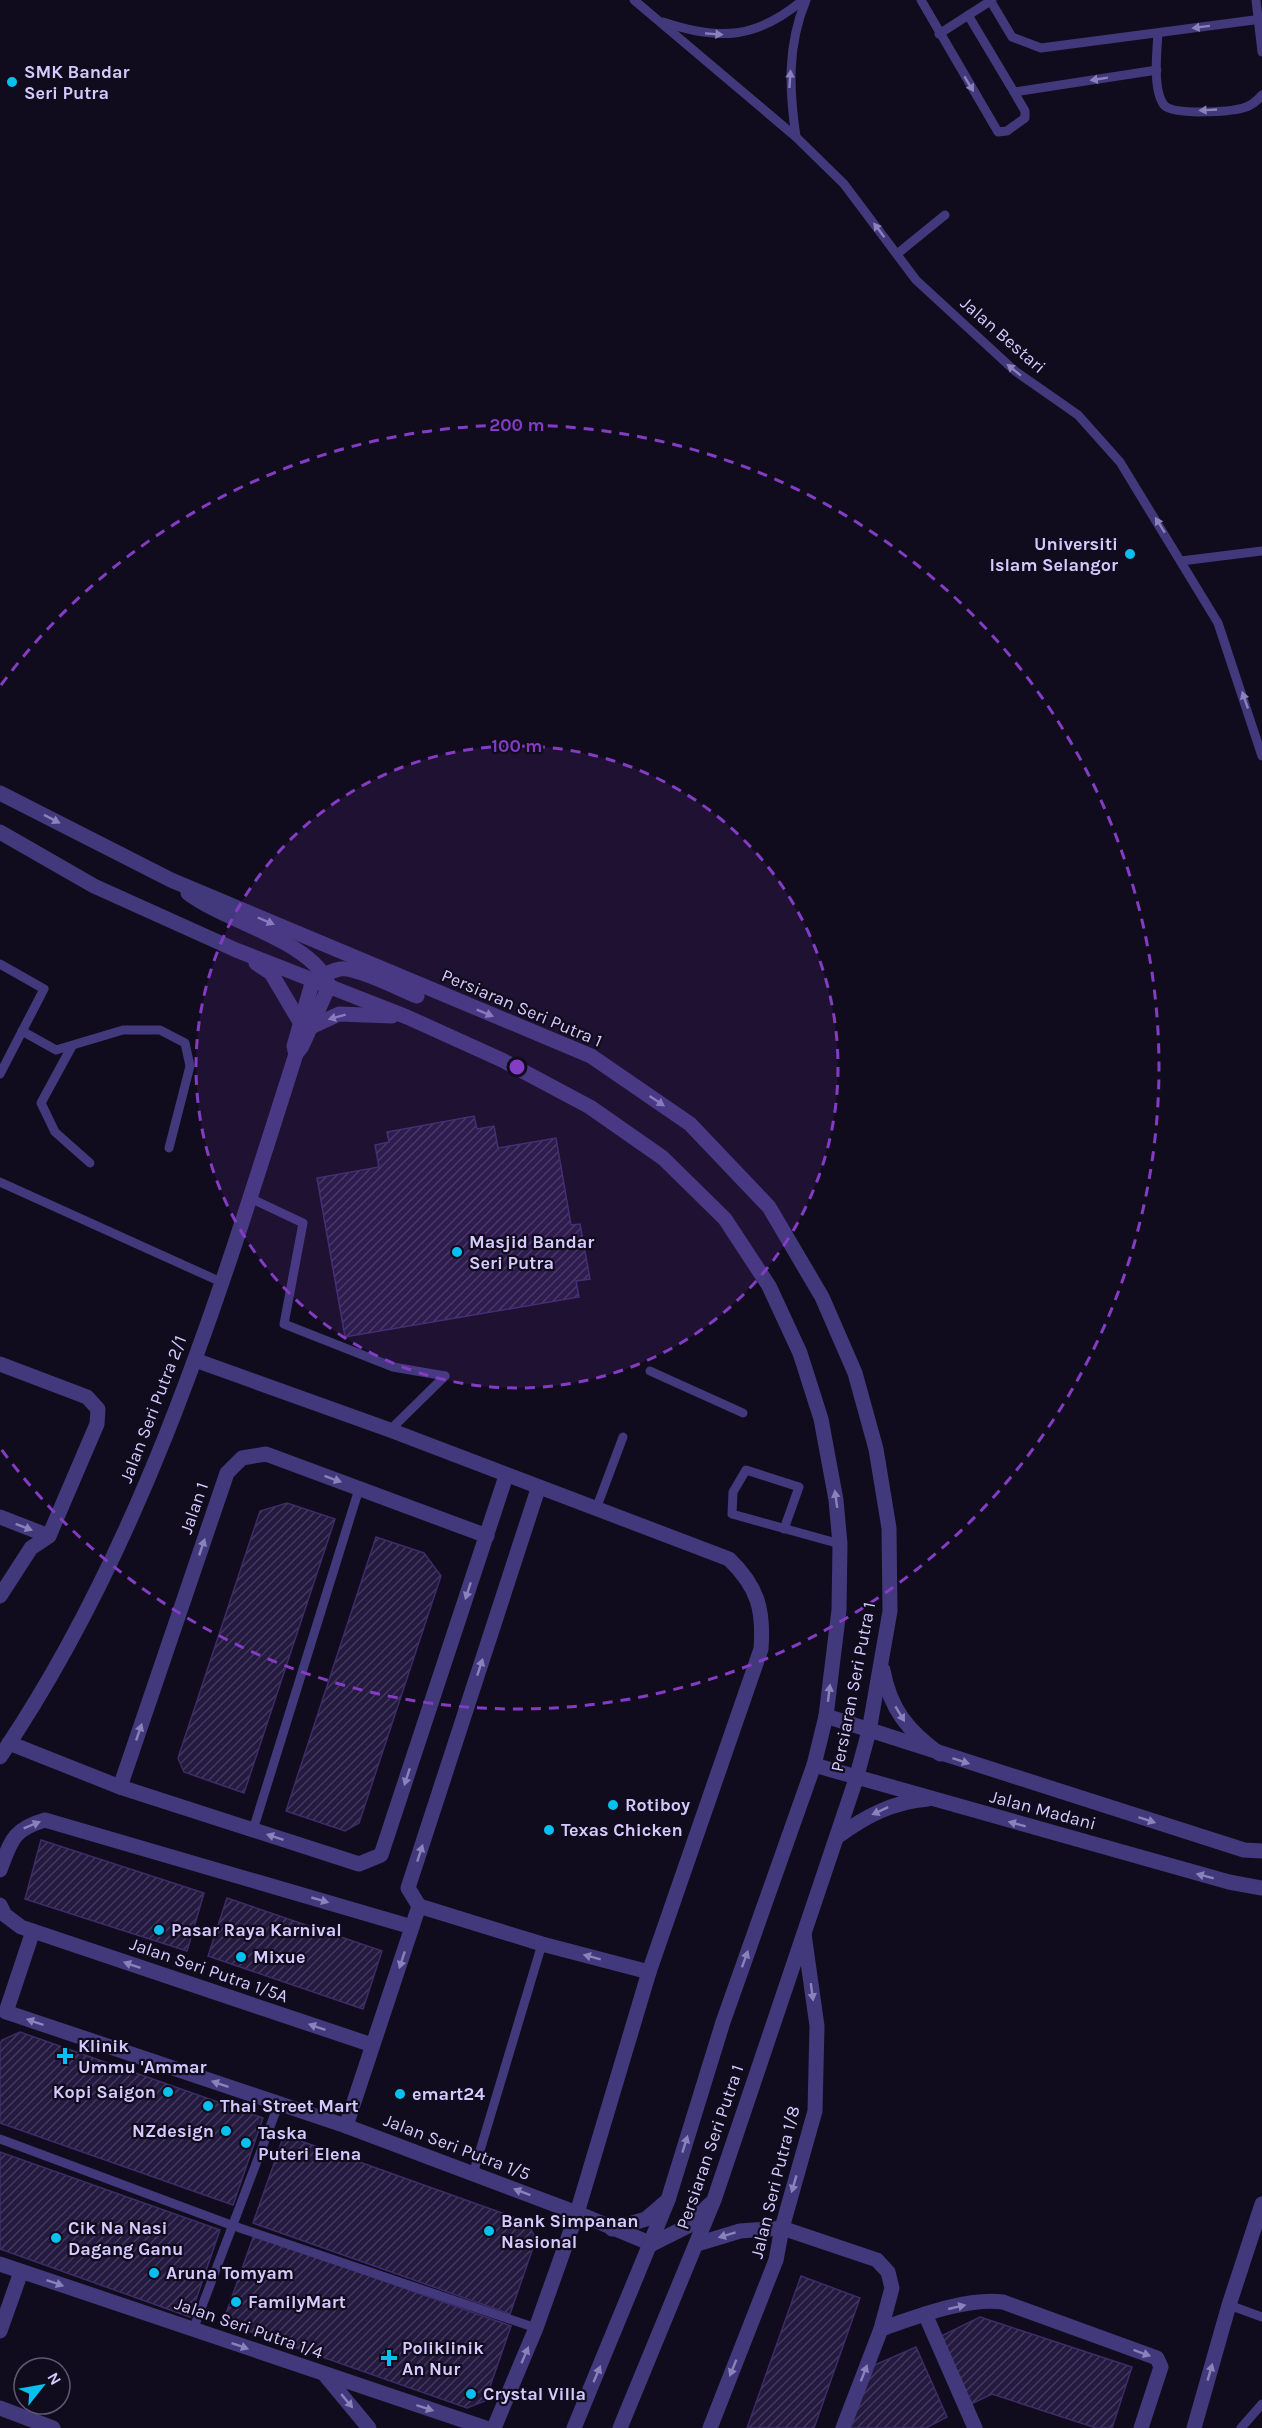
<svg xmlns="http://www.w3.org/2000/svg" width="1262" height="2428" font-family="Karla,sans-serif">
<defs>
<pattern id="building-hatch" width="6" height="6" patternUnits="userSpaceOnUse" patternTransform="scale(1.5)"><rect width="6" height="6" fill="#24193e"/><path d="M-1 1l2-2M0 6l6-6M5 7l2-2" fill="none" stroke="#43395b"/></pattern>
</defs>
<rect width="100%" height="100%" fill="#110c1d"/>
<!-- building -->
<g fill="url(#building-hatch)" stroke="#3e2c69" stroke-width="1.5">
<polygon points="474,1116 477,1129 494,1126 498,1148 556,1138 571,1225 580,1224 590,1279 576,1281 579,1297 345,1337 317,1178 379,1167 375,1145 389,1142 387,1132"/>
<polygon points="287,1503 335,1519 244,1793 184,1772 178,1758 260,1511"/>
<polygon points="376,1537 424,1553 441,1576 359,1823 345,1831 286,1811"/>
<polygon points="41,1840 204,1893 187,1951 25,1899"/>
<polygon points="227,1898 382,1951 363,2009 208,1956"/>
<polygon points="20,2032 263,2118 233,2205 0,2123 0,2044 2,2040"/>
<polygon points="284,2135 527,2222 536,2239 510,2314 253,2223"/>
<polygon points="0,2152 220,2230 190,2317 0,2249"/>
<polygon points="254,2235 511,2326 485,2401 467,2408 223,2322"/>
<polygon points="801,2276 860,2298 814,2428 747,2428"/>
<polygon points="980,2317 1132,2367 1112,2428 1096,2428 992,2394 969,2405 937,2338"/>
<polygon points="916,2347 947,2417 926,2428 845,2428 870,2367"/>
</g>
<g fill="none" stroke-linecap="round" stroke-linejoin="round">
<!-- service -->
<g stroke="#41397b" stroke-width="9">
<polyline points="634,0 796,137 844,184 916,280 1015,371 1078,415 1120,462 1218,623 1262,756"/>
<polyline points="921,0 998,132 1007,131 1025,118 1025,111 1014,92"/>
<polyline points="990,0 1012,37 1041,48 1262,19"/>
<polyline points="1256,0 1262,52"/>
<polyline points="968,15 1014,92 1157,70"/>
<path d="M 663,22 C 720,41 756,39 803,0"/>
<path d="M 1158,33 C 1157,51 1152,92 1165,106 C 1175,115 1229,112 1243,108 C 1251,106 1257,101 1262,95"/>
<polyline points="939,34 992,0"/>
<path d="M 796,137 C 789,89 787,46 806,0"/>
<polyline points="897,254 945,215"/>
<polyline points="1181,561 1262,551"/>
<polyline points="0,964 44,989 0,1074"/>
<polyline points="22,1031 56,1050 123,1030 160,1030 185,1043 190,1066 169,1148"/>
<polyline points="72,1046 41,1103 55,1132 90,1163"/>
<polyline points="0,1182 221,1282"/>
<polyline points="250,1198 303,1223 284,1324 393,1367 445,1376"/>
<polyline points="650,1371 743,1413"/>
<polyline points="390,1430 445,1376"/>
<polyline points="596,1509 623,1437"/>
<polyline points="784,1529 799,1487 746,1470 733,1492 732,1514 840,1544"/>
<polyline points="253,1830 359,1489"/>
<polyline points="0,2139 231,2225 536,2328"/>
<polyline points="473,2174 542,1944"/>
<polyline points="1229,2305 1262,2317"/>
<polyline points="193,2330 279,2103"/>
<polyline points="1241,2428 1262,2404"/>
</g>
<!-- minor -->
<g stroke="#41397b" stroke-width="15">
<path d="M 195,1360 L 390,1430 L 729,1559 C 758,1587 764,1610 761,1649 L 649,1972 L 577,2213 L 536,2328 L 494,2428"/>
<polyline points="0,1364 87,1397 98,1409 97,1424 49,1536 31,1548 0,1596"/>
<polyline points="0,1517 49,1536"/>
<polyline points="826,1716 1244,1850 1262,1851"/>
<polyline points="9,1743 120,1787 359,1864 381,1855 506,1476"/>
<polyline points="814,1765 1229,1882 1262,1888"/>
<polyline points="120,1787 227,1473 242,1458 266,1454 487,1536"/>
<path d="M 0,1870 C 11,1841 13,1829 45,1820 L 412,1927"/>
<polyline points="0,1905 5,1915 21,1927 372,2045"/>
<polyline points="419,1906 408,1888 538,1489"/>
<polyline points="6,2012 346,2126 577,2213 652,2244"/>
<polyline points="6,2012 33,1931"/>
<polyline points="346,2126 419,1906 542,1944 649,1972"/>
<polyline points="612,2229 646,2219 668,2200"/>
<polyline points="697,2244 740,2231 782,2228 877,2260 888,2272 892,2288 881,2329 843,2428"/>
<polyline points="0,2264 486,2428"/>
<polyline points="925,2314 975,2428"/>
<path d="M 881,2329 C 916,2317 967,2297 1003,2302 L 1157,2358 L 1161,2367 L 1141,2428"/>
<polyline points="0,2331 21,2272"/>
<polyline points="325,2375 369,2428"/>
<polyline points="0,2408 53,2428"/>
<polyline points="710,2428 776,2260 782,2228 815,2111 817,2026 804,1934"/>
<polyline points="1194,2428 1229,2305 1262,2204"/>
</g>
<!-- tertiary -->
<g stroke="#41397b" stroke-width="15">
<polyline points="0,793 171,880 591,1056 690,1124 769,1207 822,1297 855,1373 876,1449 889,1528 890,1611 869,1731 856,1779 714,2200 620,2428"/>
<polyline points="0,832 94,886 236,950 407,1017 502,1060 590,1107 663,1158 725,1219 769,1286 800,1353 821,1419 836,1500 840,1544 839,1610 826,1716 814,1765 723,2022 668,2200 574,2428"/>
<polyline points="256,963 271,973 300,1022"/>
<polyline points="311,1027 339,1014 392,1016"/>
<path d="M 295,1051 L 294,1046 L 313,980 C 321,976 330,971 340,969 C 356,966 399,989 417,996"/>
<path d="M 883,1670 C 890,1709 908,1731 940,1754"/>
<path d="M 0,1757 C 144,1545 219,1296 296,1054 L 302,1046 L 329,986 C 314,941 227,923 188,893"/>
<path d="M 837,1837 C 866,1816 892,1802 928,1799"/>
<polyline points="652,2244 688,2226 710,2204"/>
</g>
</g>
<!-- one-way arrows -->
<defs><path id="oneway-solid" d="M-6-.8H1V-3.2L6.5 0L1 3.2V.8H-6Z" transform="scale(1.5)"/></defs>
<g fill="#8b82bc">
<use href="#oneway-solid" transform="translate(1201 27) rotate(173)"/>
<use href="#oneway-solid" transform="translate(714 34) rotate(4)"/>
<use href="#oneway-solid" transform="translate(790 79) rotate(-86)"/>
<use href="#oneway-solid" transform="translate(1099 79) rotate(171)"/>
<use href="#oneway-solid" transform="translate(969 84) rotate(59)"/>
<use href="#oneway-solid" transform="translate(1208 110) rotate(177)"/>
<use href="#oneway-solid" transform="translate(879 230) rotate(-127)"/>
<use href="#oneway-solid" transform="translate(1014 370) rotate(-141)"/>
<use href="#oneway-solid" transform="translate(1160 525) rotate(-122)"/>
<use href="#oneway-solid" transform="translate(1245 700) rotate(-109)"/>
<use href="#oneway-solid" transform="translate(52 819) rotate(27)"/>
<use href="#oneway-solid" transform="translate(266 921) rotate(23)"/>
<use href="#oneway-solid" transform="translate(485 1013) rotate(22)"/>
<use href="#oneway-solid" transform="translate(337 1017) rotate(165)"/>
<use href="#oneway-solid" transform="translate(657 1101) rotate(34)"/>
<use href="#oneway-solid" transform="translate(333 1479) rotate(20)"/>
<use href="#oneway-solid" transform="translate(836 1499) rotate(-98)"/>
<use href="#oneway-solid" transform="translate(24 1527) rotate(21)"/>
<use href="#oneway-solid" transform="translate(202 1547) rotate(-71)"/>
<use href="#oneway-solid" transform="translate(468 1591) rotate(108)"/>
<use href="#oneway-solid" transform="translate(480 1667) rotate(-72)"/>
<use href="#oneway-solid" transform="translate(829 1693) rotate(-83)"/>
<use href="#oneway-solid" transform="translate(900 1714) rotate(59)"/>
<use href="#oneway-solid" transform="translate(139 1732) rotate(-71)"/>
<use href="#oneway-solid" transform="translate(961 1761) rotate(18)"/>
<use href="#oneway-solid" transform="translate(407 1777) rotate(108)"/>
<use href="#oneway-solid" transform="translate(880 1811) rotate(155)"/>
<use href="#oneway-solid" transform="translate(1147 1820) rotate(18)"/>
<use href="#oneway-solid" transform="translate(1017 1824) rotate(-165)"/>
<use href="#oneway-solid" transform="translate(32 1825) rotate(-22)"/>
<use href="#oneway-solid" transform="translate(275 1837) rotate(-162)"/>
<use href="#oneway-solid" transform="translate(420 1853) rotate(-72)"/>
<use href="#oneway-solid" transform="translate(1205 1876) rotate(-165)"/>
<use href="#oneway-solid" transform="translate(320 1900) rotate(16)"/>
<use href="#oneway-solid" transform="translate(592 1957) rotate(-165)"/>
<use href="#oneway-solid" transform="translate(745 1959) rotate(-70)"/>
<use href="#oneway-solid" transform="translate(402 1960) rotate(108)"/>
<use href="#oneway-solid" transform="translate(132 1965) rotate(-161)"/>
<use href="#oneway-solid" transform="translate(812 1992) rotate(82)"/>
<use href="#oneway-solid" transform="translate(35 2022) rotate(-161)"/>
<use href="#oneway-solid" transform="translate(317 2027) rotate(-161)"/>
<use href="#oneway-solid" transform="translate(220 2084) rotate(-161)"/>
<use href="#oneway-solid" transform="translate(685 2144) rotate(-73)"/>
<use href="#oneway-solid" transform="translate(794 2184) rotate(106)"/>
<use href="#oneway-solid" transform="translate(522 2192) rotate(-159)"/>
<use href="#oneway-solid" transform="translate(727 2235) rotate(163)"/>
<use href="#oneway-solid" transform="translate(55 2283) rotate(19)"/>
<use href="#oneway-solid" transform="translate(957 2307) rotate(-13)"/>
<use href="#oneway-solid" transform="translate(240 2346) rotate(19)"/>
<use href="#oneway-solid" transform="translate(1142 2353) rotate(20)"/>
<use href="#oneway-solid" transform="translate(525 2355) rotate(-67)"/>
<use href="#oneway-solid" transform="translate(733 2368) rotate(112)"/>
<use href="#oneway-solid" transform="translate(1210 2372) rotate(-74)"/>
<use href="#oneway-solid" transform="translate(864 2373) rotate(-69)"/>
<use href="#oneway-solid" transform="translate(597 2374) rotate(-67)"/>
<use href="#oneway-solid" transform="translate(347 2401) rotate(50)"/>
<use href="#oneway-solid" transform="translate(425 2408) rotate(18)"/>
</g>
<!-- distance rings -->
<circle cx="517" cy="1067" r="321" fill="#843cc5" fill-opacity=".12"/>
<g fill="none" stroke="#843cc5" stroke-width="3" stroke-dasharray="10 8">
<circle cx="517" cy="1067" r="321"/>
<path d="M1 685A642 642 0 1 1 1 1449"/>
</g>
<!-- markers -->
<g fill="#07c0ed" stroke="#110c1d" stroke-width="2">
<circle cx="12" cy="82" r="6"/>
<circle cx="1130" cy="554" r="6"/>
<circle cx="457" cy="1252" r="6"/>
<circle cx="613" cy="1805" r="6"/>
<circle cx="549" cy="1830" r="6"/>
<circle cx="159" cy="1930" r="6"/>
<circle cx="241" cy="1957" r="6"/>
<path d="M62 2047h6v6h6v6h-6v6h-6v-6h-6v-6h6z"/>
<circle cx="168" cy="2092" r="6"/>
<circle cx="400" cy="2094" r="6"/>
<circle cx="208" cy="2106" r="6"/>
<circle cx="226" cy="2131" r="6"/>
<circle cx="246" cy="2143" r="6"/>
<circle cx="489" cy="2231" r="6"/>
<circle cx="56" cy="2238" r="6"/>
<circle cx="154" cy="2273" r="6"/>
<circle cx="236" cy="2302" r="6"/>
<path d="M386 2349h6v6h6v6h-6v6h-6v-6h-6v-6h6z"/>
<circle cx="471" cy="2394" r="6"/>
</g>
<g text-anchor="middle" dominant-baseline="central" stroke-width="4.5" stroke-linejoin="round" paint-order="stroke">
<!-- poi labels -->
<g font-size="18" font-weight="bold" fill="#d5cafe" stroke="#110c1d" text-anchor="start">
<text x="24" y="72">SMK Bandar<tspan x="24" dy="21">Seri Putra</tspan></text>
<text x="1118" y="544" text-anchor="end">Universiti<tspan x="1118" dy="21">Islam Selangor</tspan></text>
<text x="469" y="1242">Masjid Bandar<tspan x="469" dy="21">Seri Putra</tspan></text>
<text x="625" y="1805">Rotiboy</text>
<text x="561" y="1830">Texas Chicken</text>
<text x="171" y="1930">Pasar Raya Karnival</text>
<text x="253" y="1957">Mixue</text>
<text x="78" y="2046">Klinik<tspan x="78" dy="21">Ummu 'Ammar</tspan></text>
<text x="156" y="2092" text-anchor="end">Kopi Saigon</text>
<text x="412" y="2094">emart24</text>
<text x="220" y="2106">Thai Street Mart</text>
<text x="214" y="2131" text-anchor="end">NZdesign</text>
<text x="258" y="2133">Taska<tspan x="258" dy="21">Puteri Elena</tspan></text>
<text x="501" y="2221">Bank Simpanan<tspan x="501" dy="21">Nasional</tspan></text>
<text x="68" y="2228">Cik Na Nasi<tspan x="68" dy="21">Dagang Ganu</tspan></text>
<text x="166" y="2273">Aruna Tomyam</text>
<text x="248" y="2302">FamilyMart</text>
<text x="402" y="2348">Poliklinik<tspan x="402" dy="21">An Nur</tspan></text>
<text x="483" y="2394">Crystal Villa</text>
</g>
<!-- street labels -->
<g font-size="18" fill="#d5cafe" stroke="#110c1d">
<text transform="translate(1003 335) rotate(41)">Jalan Bestari</text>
<text transform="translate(522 1008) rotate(23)">Persiaran Seri Putra 1</text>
<text transform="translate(153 1409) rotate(-69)">Jalan Seri Putra 2/1</text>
<text transform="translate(194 1508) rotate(-71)">Jalan 1</text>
<text transform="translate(853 1687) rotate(-79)">Persiaran Seri Putra 1</text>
<text transform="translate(1043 1810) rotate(15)">Jalan Madani</text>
<text transform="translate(209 1970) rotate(19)">Jalan Seri Putra 1/5A</text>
<text transform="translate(457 2147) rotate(21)">Jalan Seri Putra 1/5</text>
<text transform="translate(710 2147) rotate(-71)">Persiaran Seri Putra 1</text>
<text transform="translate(775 2182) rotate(-76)">Jalan Seri Putra 1/8</text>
<text transform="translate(249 2328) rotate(19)">Jalan Seri Putra 1/4</text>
</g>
</g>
<circle cx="517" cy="1067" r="9" fill="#843cc5" stroke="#110c1d" stroke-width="3"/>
<g font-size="18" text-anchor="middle" font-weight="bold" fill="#843cc5" stroke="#110c1d" stroke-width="4.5" stroke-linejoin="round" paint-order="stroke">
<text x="517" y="431">200 m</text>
<text x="517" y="752">100 m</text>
</g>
<!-- north arrow -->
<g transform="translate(42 2386) rotate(59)"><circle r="28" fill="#110c1d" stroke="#5f5877" stroke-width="1.5"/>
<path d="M0-4.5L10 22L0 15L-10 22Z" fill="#07c0ed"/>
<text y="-9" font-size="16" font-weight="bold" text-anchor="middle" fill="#d5cafe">N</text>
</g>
</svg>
